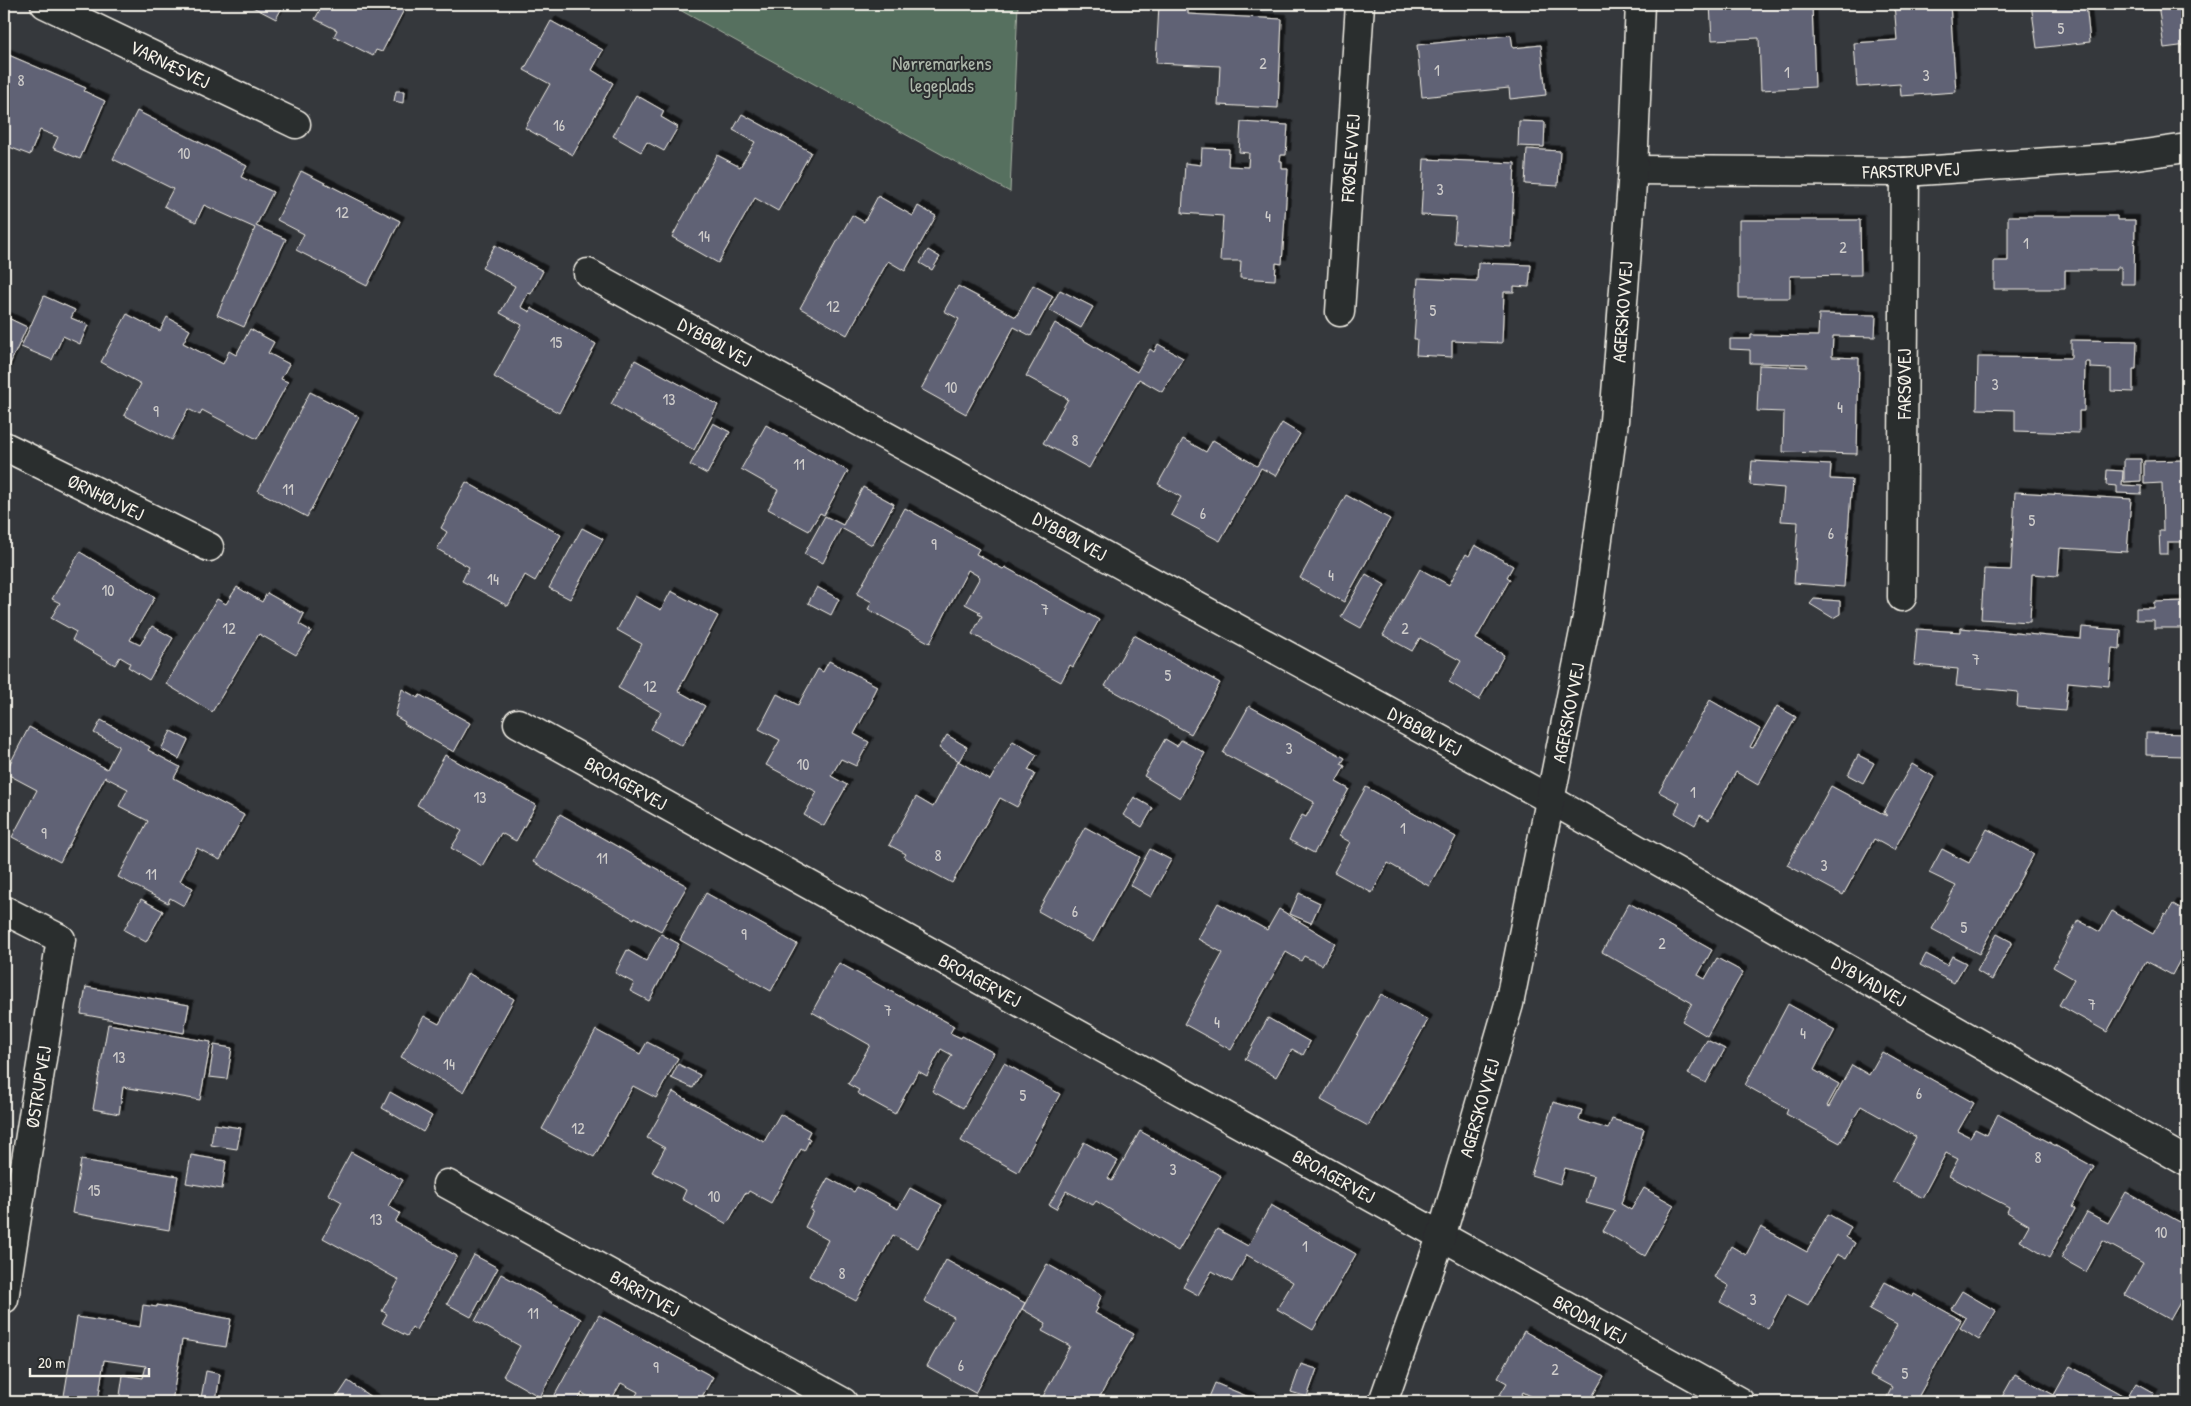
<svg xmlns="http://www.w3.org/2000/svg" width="2191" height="1406" font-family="'Patrick Hand',sans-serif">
<defs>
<filter id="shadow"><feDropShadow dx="4.5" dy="-4.5" stdDeviation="0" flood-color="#0009"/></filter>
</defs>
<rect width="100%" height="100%" fill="#35383c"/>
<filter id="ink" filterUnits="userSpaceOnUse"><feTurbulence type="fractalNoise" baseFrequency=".02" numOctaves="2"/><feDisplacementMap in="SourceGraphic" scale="10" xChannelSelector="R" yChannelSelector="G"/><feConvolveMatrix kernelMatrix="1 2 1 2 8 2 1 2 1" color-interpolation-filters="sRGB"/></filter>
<g filter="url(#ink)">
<!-- green -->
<polygon fill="#57705e" stroke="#a6b0a3" points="669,4 1018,4 1010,192"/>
<!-- building -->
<g fill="#616274" stroke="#f4f1e8" filter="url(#shadow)">
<polygon points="247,4 284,4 276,19"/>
<polygon points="323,4 407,4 382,52 376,50 373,56 334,36 337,30 315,19"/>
<polygon points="1159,4 1188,4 1188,14 1282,19 1278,108 1218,105 1220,66 1156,63"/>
<polygon points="1710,4 1812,4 1815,87 1761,90 1759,38 1712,40"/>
<polygon points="1894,4 1950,4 1956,92 1901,96 1900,84 1857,87 1854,43 1897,40"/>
<polygon points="2031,4 2086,4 2090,42 2037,48"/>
<polygon points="2158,4 2187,4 2187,45 2164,48"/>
<polygon points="551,21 603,50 592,70 613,83 573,155 525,128 550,84 524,70"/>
<polygon points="1511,35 1513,48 1541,45 1546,95 1510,99 1509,88 1422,97 1417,45"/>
<polygon points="4,53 86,88 84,91 105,101 80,159 53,148 58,137 40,130 30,155 4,145"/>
<polygon points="396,91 404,91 403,103 394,101"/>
<polygon points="636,95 664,111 661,117 678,127 664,151 647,142 641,152 613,136"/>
<polygon points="137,111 247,166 241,177 273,192 256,226 286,239 244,327 217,315 255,228 204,205 196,222 164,206 173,189 113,159"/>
<polygon points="742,114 811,152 778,211 755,198 718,263 672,237 717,155 740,167 755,142 733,130"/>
<polygon points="1519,121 1545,122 1544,147 1518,146"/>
<polygon points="1241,122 1288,125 1286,155 1281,155 1280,161 1282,161 1282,169 1288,169 1282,264 1276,263 1275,280 1240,278 1241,261 1220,261 1223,216 1182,213 1185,163 1201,165 1202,148 1229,149 1228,166 1248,167 1249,153 1239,152"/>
<polygon points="1527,149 1560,151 1558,186 1525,184"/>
<polygon points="1424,159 1515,163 1511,247 1454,243 1456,217 1421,215"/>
<polygon points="301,171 400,221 367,286 296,250 304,234 277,220"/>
<polygon points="2187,187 2187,241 2186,241 2181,188"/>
<polygon points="878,196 913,216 918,206 936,216 905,271 888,261 847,335 800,308 852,215 864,222"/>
<polygon points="2008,216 2117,216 2117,220 2135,220 2134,284 2121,284 2121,267 2117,267 2117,270 2065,270 2065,289 1994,289 1994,261 2008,261"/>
<polygon points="1739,220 1860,220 1861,275 1790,276 1790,298 1739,298"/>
<polygon points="495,245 543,271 531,294 528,293 521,307 530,312 531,308 596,344 559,413 494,377 522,325 500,313 515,286 482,268"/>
<polygon points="928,250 940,257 932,270 920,263"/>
<polygon points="1478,263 1531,265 1529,287 1514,286 1514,292 1504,292 1502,343 1452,341 1452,357 1416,355 1417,339 1414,339 1418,278 1477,281"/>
<polygon points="1033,285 1053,296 1031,336 1014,327 966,414 921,389 959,319 944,311 958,286 1016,317"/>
<polygon points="1060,290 1093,307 1081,328 1049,310"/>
<polygon points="44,296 75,310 71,318 88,325 80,344 63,336 52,360 21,347"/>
<polygon points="127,314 160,331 167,317 190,330 183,343 223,364 229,351 236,355 250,329 274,342 268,353 289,364 281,379 288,382 257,439 202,410 200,415 188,409 172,440 124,415 141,384 101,362"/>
<polygon points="1819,314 1876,315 1875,337 1833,336 1832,357 1859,358 1857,454 1783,452 1784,412 1757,411 1759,365 1807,367 1807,364 1750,363 1750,350 1730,349 1730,339 1751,339 1751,335 1818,336"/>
<polygon points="4,316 27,327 4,377"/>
<polygon points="1055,323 1137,372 1150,349 1154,352 1158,344 1183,358 1162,392 1139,379 1089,468 1043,443 1068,399 1026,376"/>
<polygon points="2071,340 2137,341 2136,369 2133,369 2133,392 2111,391 2111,369 2090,368 2090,362 2085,362 2084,411 2079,411 2079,433 2015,431 2015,410 1977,409 1978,357 2071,358"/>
<polygon points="635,360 718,405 694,450 611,404"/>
<polygon points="310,392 359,417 307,517 258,491"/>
<polygon points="713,423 730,432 707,474 690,465"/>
<polygon points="1282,423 1300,434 1276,476 1261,468 1220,541 1171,515 1181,497 1158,484 1183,439 1206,452 1213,440 1257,466"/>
<polygon points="766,425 848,471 824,515 820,513 809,531 768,509 778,490 741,469"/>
<polygon points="2124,459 2141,459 2141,481 2124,482"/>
<polygon points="2187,460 2187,542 2168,542 2168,554 2160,554 2159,531 2163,531 2162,483 2144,484 2144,461"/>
<polygon points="1752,461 1831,465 1830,479 1852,480 1844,587 1794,583 1798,522 1781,521 1784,488 1750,485"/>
<polygon points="2107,470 2123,471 2122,485 2142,486 2142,494 2117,493 2117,486 2106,485"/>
<polygon points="466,482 561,535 535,581 525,575 508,606 462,581 469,567 437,549 447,532 441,528"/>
<polygon points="863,487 894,504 872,545 841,528 823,563 804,554 825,516 843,525"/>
<polygon points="2015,492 2131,499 2127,552 2060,548 2058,576 2032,574 2030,622 1981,619 1984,569 2011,570"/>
<polygon points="1346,495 1390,519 1344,602 1300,578"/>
<polygon points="905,508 979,549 976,554 1003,569 1005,567 1099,620 1073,667 1070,665 1061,682 972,634 982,616 978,614 980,612 965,604 980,577 968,570 930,643 868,609 872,602 857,594"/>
<polygon points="582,528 603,539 570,599 549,588"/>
<polygon points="1475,545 1513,566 1507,577 1510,579 1476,639 1504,655 1479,700 1449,682 1461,661 1420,638 1412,651 1383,635 1420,569 1449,585 1466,554 1469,556"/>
<polygon points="80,552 155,597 130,640 140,645 152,626 173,638 149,680 128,667 130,663 120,657 115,665 72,640 76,632 51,618 60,603 52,599"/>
<polygon points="1366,574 1385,585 1361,628 1341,617"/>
<polygon points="237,587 262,602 267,593 304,614 299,624 311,631 296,655 259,634 212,712 166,684 217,599 226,604"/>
<polygon points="817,587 839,599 831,615 808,603"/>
<polygon points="671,591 718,616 678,691 705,706 682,746 651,729 661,712 618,688 642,644 617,630 635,596 661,610"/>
<polygon points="1814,599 1840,601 1840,614 1833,618 1810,604"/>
<polygon points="2187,601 2187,628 2154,628 2154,620 2136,620 2136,608 2154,608 2154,602"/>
<polygon points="2082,627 2121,630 2120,649 2112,648 2109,686 2068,682 2065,711 2017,707 2018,692 1956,686 1958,669 1914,665 1917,629 1961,632 1961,628 2081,639"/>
<polygon points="1134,635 1220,683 1191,734 1105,686"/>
<polygon points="829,661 877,686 871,698 873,699 854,734 869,742 856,766 841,759 831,776 847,785 824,826 804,815 817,792 766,765 780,740 759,729 777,694 798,705 818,669 823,672"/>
<polygon points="402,689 418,698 420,695 470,723 454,752 404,724 405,722 395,716"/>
<polygon points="1710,700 1760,729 1750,747 1753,748 1777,706 1796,717 1758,785 1736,772 1709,820 1700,815 1695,825 1675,813 1680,803 1659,792"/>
<polygon points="1249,706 1345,758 1341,764 1345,766 1336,782 1349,789 1314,853 1289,840 1302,815 1306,817 1314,802 1223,753"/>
<polygon points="101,720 150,747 148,750 180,767 174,778 244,815 220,860 197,848 180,881 193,888 184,906 170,898 168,903 118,877 148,821 119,806 128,789 105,777 60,862 12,837 37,790 5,773 29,727 107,769 119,746 94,733"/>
<polygon points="171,731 188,740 179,759 161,749"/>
<polygon points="2146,733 2187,734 2187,765 2184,765 2184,756 2146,755"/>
<polygon points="947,735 967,747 959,761 939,748"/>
<polygon points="1165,739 1177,746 1181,740 1205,753 1180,798 1144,776"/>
<polygon points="1013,741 1037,755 1028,770 1035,774 1017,807 1000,798 952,883 904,857 906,854 889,845 916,797 933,807 958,761 990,780"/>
<polygon points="445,755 536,805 516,841 501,833 482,866 451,848 462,831 417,805"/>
<polygon points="1858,755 1874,763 1863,783 1848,775"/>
<polygon points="1912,764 1934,777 1894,850 1874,839 1843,895 1787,865 1831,786 1887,816 1884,812"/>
<polygon points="1366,787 1456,837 1429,886 1388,863 1372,893 1334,872 1350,842 1339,836"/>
<polygon points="1134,797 1153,808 1142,827 1123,815"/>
<polygon points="560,814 687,886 661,931 635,917 634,919 533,862"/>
<polygon points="1085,827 1140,857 1093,942 1038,911"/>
<polygon points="1987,829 2034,854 1979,954 1932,929 1956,886 1929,873 1942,849 1969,863"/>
<polygon points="1150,849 1171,860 1151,897 1130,885"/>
<polygon points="706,893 797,944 771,991 680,940"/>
<polygon points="1299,893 1320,903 1311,923 1290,914"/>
<polygon points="141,899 163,911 146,942 124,930"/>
<polygon points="1218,903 1267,930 1279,909 1335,943 1322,965 1304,956 1301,961 1286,952 1231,1050 1184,1024 1223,953 1198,939"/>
<polygon points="1629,903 1712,950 1698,975 1705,979 1717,958 1743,972 1707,1036 1682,1021 1692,1003 1602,952"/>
<polygon points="2173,904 2187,912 2187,947 2172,975 2146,961 2107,1032 2059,1005 2074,979 2053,967 2078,920 2100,932 2112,911 2153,934 2165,913 2167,914"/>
<polygon points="661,934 679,944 649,1001 630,991 634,983 615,973 627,950 646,961"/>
<polygon points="1997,934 2012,942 1992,980 1977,971"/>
<polygon points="1926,954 1947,965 1952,956 1966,963 1954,983 1920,965"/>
<polygon points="839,963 954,1026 950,1033 961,1038 962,1036 994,1053 963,1108 932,1091 952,1055 941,1049 927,1076 918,1071 895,1114 857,1093 859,1090 848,1084 870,1045 812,1012"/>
<polygon points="468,973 514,999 463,1092 401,1057 424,1016 439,1024"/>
<polygon points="86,987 189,1005 184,1033 81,1014"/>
<polygon points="1381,994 1428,1020 1368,1126 1321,1100"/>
<polygon points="1788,1004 1835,1030 1814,1070 1839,1084 1827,1106 1829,1107 1852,1065 1869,1075 1882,1052 1974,1103 1958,1131 1970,1137 1975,1129 1987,1135 1998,1114 2094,1167 2072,1207 2075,1209 2049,1258 2020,1241 2029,1225 2007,1212 2009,1207 1949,1176 1958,1159 1946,1153 1922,1198 1892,1181 1916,1137 1861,1106 1840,1143 1786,1114 1788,1109 1745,1085"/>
<polygon points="1268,1018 1310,1042 1303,1055 1292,1049 1276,1077 1245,1059"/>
<polygon points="108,1024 211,1042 200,1100 123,1087 119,1114 93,1109"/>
<polygon points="596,1030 640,1054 647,1042 678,1058 656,1098 633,1086 594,1157 542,1129"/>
<polygon points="1707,1040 1725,1049 1706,1083 1688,1074"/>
<polygon points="214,1045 232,1048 227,1079 209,1077"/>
<polygon points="1004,1063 1060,1094 1018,1172 961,1141"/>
<polygon points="678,1064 700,1075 693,1088 671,1078"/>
<polygon points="390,1092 432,1116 423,1132 382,1108"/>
<polygon points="673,1092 764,1142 780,1114 810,1131 807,1137 810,1139 804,1151 801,1149 771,1203 749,1191 747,1194 745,1193 727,1224 682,1199 686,1190 652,1172 665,1148 647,1138"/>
<polygon points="1553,1102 1582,1110 1579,1120 1608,1129 1612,1119 1644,1129 1621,1204 1631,1210 1644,1188 1674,1205 1645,1256 1603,1231 1615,1211 1586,1203 1594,1176 1565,1168 1560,1184 1531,1175"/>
<polygon points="214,1124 241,1128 237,1149 211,1145"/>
<polygon points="1140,1131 1221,1176 1178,1251 1096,1201 1093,1205 1066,1191 1056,1209 1049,1205 1084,1142 1118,1161 1108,1178 1112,1181"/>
<polygon points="351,1152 403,1180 388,1206 400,1213 395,1222 457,1256 416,1330 412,1327 407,1336 382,1323 387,1314 382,1311 399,1280 323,1238 342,1202 328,1194"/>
<polygon points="191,1155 226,1161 222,1189 186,1183"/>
<polygon points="81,1160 178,1176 169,1230 72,1213"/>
<polygon points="828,1178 854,1192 857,1187 898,1209 910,1188 942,1205 918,1248 893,1235 856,1301 809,1276 828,1240 805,1227 813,1211 810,1210"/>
<polygon points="2126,1192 2187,1226 2187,1290 2170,1320 2125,1295 2143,1263 2103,1241 2086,1272 2061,1258 2087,1212 2108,1223"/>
<polygon points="1271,1205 1356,1254 1313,1330 1277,1309 1293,1282 1247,1255 1232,1282 1212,1271 1198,1295 1183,1287 1217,1229 1248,1246"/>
<polygon points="1828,1214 1851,1227 1846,1237 1855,1243 1846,1259 1837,1254 1808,1305 1787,1294 1768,1329 1720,1302 1729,1286 1714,1277 1731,1246 1746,1255 1761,1227 1807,1252"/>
<polygon points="474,1255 498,1268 471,1317 447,1304"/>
<polygon points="946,1260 1025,1303 975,1393 927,1366 954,1317 924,1301"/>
<polygon points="1047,1264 1102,1295 1096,1307 1098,1308 1095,1313 1134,1334 1097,1402 1040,1402 1070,1346 1042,1331 1046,1323 1022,1309"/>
<polygon points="501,1274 581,1319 540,1397 503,1376 520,1346 475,1321"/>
<polygon points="1885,1282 1913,1297 1914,1294 1961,1320 1916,1401 1914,1399 1912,1402 1891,1402 1886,1399 1892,1387 1870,1375 1897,1325 1869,1310"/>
<polygon points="1962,1291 1996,1311 1979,1340 1960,1328 1966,1318 1951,1309"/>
<polygon points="143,1305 157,1307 157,1305 231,1319 226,1347 182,1340 172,1402 119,1402 123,1375 143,1378 146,1366 104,1360 98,1402 63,1402 77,1317 140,1327"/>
<polygon points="599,1315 713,1377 699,1402 632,1402 638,1392 621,1383 610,1402 598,1402 582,1393 577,1402 551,1402"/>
<polygon points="1524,1331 1604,1376 1589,1402 1542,1402 1523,1392 1518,1402 1506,1402 1498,1398 1507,1383 1498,1378"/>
<polygon points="1301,1364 1317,1369 1307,1397 1291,1392"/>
<polygon points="2070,1366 2133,1401 2132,1402 1999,1402 2015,1374 2054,1395"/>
<polygon points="206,1371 220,1374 216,1401 201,1398"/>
<polygon points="348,1381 378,1402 334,1402"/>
<polygon points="1215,1383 1261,1402 1207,1402"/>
<polygon points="2136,1383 2154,1393 2149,1402 2138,1402 2139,1401 2129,1395"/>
</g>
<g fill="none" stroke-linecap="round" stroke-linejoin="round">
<defs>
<g id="minor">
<polyline points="45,4 296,124"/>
<polyline points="1633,170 1905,172 2122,157 2187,148"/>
<polyline points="588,273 1551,800 2187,1162"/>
<polyline points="1340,312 1360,4"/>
<polyline points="4,446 209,547"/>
<polyline points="1902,597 1905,172"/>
<polyline points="518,723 1740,1402"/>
<polyline points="4,910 61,939 4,1299"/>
<polyline points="447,1184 843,1402"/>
<polyline points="1383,1402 1441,1237 1509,1004 1588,612 1614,421 1633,170 1640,4"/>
</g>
</defs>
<!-- minor casing -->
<use href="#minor" stroke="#f4f1e8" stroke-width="31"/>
<!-- minor -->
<use href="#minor" stroke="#2a2d2e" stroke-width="28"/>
</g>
</g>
<g text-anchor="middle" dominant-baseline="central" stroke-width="4" stroke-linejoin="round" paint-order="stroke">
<!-- number labels -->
<g font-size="16" fill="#cfcdcb">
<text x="2061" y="28">5</text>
<text x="1263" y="63">2</text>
<text x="1437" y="70">1</text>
<text x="1787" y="72">1</text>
<text x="1926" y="75">3</text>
<text x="21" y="80">8</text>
<text x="559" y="125">16</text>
<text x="184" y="153">10</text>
<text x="1440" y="189">3</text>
<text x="342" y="212">12</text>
<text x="1268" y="216">4</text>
<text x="704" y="236">14</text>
<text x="2026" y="243">1</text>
<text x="1843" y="247">2</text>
<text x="833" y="306">12</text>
<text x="1433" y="310">5</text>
<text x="556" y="342">15</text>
<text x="1995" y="384">3</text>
<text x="951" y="387">10</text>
<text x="669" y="399">13</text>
<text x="1840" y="407">4</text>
<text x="156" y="411">9</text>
<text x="1075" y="440">8</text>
<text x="799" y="464">11</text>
<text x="288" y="489">11</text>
<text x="1203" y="513">6</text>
<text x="2032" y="520">5</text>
<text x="1831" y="533">6</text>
<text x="934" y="544">9</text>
<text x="1331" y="575">4</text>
<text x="493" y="579">14</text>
<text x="108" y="590">10</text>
<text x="1045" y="609">7</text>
<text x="229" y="628">12</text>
<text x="1405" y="628">2</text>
<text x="1976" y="659">7</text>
<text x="1168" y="675">5</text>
<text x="650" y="686">12</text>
<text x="1289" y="748">3</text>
<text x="803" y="764">10</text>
<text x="1693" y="792">1</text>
<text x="480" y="797">13</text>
<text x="1403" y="828">1</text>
<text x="44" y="833">9</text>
<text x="938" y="855">8</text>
<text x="602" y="858">11</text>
<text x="1824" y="865">3</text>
<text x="151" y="874">11</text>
<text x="1075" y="911">6</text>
<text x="1964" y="927">5</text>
<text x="744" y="934">9</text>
<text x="1662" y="943">2</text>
<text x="2092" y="1004">7</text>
<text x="888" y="1010">7</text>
<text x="1217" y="1022">4</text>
<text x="1803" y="1033">4</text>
<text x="119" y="1057">13</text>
<text x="449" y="1064">14</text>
<text x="1919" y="1093">6</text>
<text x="1023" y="1095">5</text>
<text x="578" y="1128">12</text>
<text x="2038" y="1157">8</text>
<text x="1173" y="1169">3</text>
<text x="94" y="1190">15</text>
<text x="714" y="1196">10</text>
<text x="376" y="1219">13</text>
<text x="2161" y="1232">10</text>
<text x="1305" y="1246">1</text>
<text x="842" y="1273">8</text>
<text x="1753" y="1299">3</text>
<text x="533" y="1313">11</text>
<text x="961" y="1365">6</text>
<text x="656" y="1367">9</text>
<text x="1555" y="1369">2</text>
<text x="1905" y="1373">5</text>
</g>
<!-- park labels -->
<g font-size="19" fill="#adb7aa" stroke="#2a2d2e">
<text x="942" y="63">Nørremarkens<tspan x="942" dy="22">legeplads</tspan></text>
</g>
<!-- street labels -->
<g font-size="19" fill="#f4f1e8" stroke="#2a2d2e">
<text transform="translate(170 64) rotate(26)">VARNÆSVEJ</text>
<text transform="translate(1350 158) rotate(-86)">FRØSLEVVEJ</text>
<text transform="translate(1911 170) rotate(-2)">FARSTRUPVEJ</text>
<text transform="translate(1622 312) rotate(-86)">AGERSKOVVEJ</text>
<text transform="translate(715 342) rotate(29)">DYBBØLVEJ</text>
<text transform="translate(1904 384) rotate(-90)">FARSØVEJ</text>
<text transform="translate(106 497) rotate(26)">ØRNHØJVEJ</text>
<text transform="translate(1070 536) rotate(29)">DYBBØLVEJ</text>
<text transform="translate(1568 713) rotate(-79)">AGERSKOVVEJ</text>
<text transform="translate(1425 731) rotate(29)">DYBBØLVEJ</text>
<text transform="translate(626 783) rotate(29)">BROAGERVEJ</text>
<text transform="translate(980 980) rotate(29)">BROAGERVEJ</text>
<text transform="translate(1869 981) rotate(30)">DYBVADVEJ</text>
<text transform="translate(38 1087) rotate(-81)">ØSTRUPVEJ</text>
<text transform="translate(1479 1108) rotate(-74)">AGERSKOVVEJ</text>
<text transform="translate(1334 1176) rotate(29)">BROAGERVEJ</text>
<text transform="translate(645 1293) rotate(29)">BARRITVEJ</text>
<text transform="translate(1590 1319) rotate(29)">BRODALVEJ</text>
</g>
</g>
<!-- margin -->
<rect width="2191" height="1406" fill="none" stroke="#2a2d2e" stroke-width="20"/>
<rect x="10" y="10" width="2171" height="1386" fill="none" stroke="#f4f1e8" stroke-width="2" filter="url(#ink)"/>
<!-- scale -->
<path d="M30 1368v8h119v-8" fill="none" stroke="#f4f1e8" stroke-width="2.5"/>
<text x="38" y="1368" font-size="15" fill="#f4f1e8" stroke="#2a2d2e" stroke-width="4" paint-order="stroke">20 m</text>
</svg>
